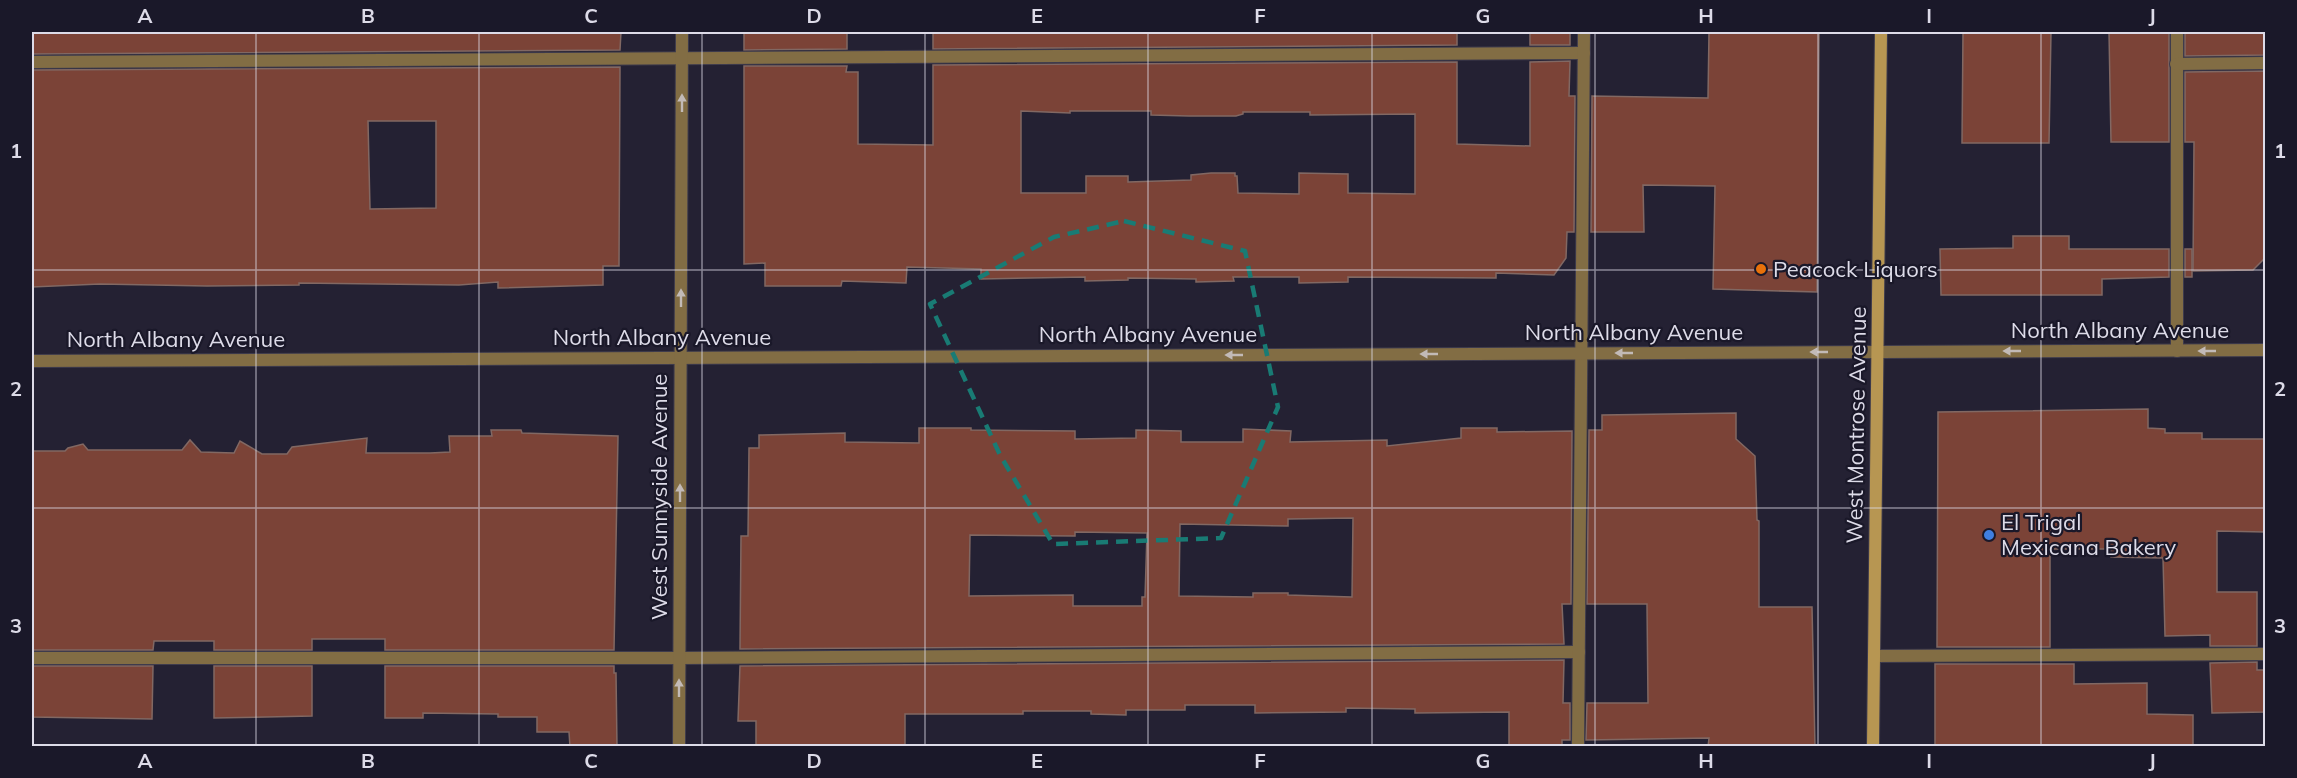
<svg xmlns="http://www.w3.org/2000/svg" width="2297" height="778" font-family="Mulish,sans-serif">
<rect width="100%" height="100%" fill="#242133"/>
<!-- building -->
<g fill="#7b4337" stroke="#816863" stroke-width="1.5" fill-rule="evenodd">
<polygon points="32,32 621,32 620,50 32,54"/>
<polygon points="744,32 847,32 847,49 744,50"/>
<polygon points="933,32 1457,32 1457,45 933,49"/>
<rect x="1530" y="32" width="40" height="13"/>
<polygon points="1709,32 1819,32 1817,292 1713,289 1715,186 1643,185 1644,232 1591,232 1592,96 1708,98"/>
<polygon points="1963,32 2051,32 2049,143 1962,143"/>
<polygon points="2109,32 2169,32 2169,142 2111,142"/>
<polygon points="2185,32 2265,32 2265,55 2185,56"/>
<path d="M 1570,61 L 1569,96 L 1575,96 L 1574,232 L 1567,232 L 1566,258 L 1554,275 L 1496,273 L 1496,278 L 1348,277 L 1348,282 L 1299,283 L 1299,277 L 1233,277 L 1234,281 L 1196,282 L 1196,279 L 1128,278 L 1128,280 L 1085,281 L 1085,277 L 981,279 L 981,269 L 907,267 L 906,283 L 842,281 L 841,286 L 765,286 L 765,263 L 744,264 L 744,66 L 847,66 L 846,72 L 858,72 L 858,144 L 933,145 L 933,65 L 1457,62 L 1457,144 L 1530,146 L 1530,62 ZM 1021,111 L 1070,113 L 1070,111 L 1151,111 L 1151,115 L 1189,116 L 1236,116 L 1243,114 L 1243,112 L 1310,112 L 1310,115 L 1415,114 L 1415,194 L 1348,193 L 1348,174 L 1299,173 L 1299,194 L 1238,193 L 1237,176 L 1235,176 L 1235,173 L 1211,173 L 1191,175 L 1191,180 L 1128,182 L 1128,176 L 1086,176 L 1086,193 L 1021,193 Z"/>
<path d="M 620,67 L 619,266 L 603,266 L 603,285 L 498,288 L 498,282 L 459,285 L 299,283 L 299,285 L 207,286 L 100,284 L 32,287 L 32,70 ZM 368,121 L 436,121 L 436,208 L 370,209 Z"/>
<polygon points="2265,71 2265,258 2253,270 2193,271 2194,142 2185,142 2185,72"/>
<polygon points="2013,236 2069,236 2069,249 2169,249 2169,277 2102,279 2102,295 1941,295 1940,249 2013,248"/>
<rect x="2185" y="249" width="7" height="28"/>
<polygon points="2148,409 2148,428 2165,429 2165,433 2202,433 2202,439 2265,439 2265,532 2217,531 2217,592 2257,592 2257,646 2210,646 2210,635 2165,636 2163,558 2111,557 2111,549 2050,549 2050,647 1937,647 1938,412"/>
<polygon points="1736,413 1736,439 1755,456 1757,520 1759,521 1759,607 1812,607 1815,747 1708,747 1709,738 1586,740 1587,703 1648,703 1647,604 1587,604 1589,430 1602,430 1602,415"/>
<path d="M 919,428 L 971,428 L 971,430 L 1075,431 L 1075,439 L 1136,438 L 1136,430 L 1181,431 L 1181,442 L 1243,442 L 1243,429 L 1291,431 L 1290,442 L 1387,440 L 1387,446 L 1461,438 L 1461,428 L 1497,428 L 1497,432 L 1572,431 L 1571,604 L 1562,604 L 1564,644 L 740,649 L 741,536 L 748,536 L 749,448 L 759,448 L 759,435 L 845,433 L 845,442 L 919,443 ZM 1353,518 L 1352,597 L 1288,595 L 1288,593 L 1253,593 L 1253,597 L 1179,596 L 1180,524 L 1288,526 L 1288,519 ZM 1075,532 L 1147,533 L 1145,597 L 1142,597 L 1142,606 L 1073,606 L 1073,595 L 969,596 L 970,535 L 1075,536 Z"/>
<polygon points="491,430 521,430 522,433 618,436 614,650 385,650 385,639 312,639 312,650 214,650 214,641 154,641 153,650 32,650 32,451 65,451 68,448 83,444 88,450 182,450 190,440 201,452 234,453 240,441 262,454 287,454 292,447 367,438 366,453 430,453 450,452 449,436 492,436"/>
<polygon points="1564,660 1563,703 1570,703 1570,740 1562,740 1562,747 1509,747 1509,712 1415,713 1415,709 1346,708 1346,712 1255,713 1255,705 1185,705 1185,710 1126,710 1126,715 1091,714 1091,711 1023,711 1023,714 905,714 905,747 756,747 756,721 738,721 740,666"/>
<polygon points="2257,662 2257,670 2265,670 2265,712 2212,713 2210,663"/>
<polygon points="1935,664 2074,664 2074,684 2147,683 2147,714 2193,715 2193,747 1935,747"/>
<polygon points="32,666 153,666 152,719 32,717"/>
<polygon points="214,666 312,666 312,716 214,718"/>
<polygon points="385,666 614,666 614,673 616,673 617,747 570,747 569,732 537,732 537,717 498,717 498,714 423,713 423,718 385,718"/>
</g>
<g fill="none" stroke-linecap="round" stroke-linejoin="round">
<defs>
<g id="lane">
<polyline points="2177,32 2177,351"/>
<polyline points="32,62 1584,53"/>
<polyline points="2176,64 2266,63"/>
<polyline points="1874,656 2266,654"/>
<polyline points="32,658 679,658 1579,652"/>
<polyline points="1578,746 1584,32"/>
</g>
<g id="street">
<polyline points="32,361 2266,350"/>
<polyline points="679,746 682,32"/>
</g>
<polyline id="secondary" points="1873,746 1881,32"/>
</defs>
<!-- lane casing -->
<use href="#lane" stroke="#3e3b4c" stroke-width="14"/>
<!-- street casing -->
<use href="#street" stroke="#3e3b4c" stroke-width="14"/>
<!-- secondary casing -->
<use href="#secondary" stroke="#3e3b4c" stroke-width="14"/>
<!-- lane -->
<use href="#lane" stroke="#826d44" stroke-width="12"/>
<!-- street -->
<use href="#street" stroke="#826d44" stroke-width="12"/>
<!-- secondary -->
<use href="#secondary" stroke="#b79652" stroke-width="12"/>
</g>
<!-- one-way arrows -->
<defs><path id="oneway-solid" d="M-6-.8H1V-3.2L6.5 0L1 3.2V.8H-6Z" transform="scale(1.5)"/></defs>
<g fill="#c2bab7">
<use href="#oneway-solid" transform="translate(682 103) rotate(-90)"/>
<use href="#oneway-solid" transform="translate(681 298) rotate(-90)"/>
<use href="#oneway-solid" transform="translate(2012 351) rotate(180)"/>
<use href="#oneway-solid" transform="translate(2207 351) rotate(180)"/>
<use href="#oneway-solid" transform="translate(1819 352) rotate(180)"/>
<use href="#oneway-solid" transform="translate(1624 353) rotate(180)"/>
<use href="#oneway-solid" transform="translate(1429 354) rotate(180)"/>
<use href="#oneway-solid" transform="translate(1234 355) rotate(180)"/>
<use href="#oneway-solid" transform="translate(680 493) rotate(-90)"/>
<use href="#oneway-solid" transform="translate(679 688) rotate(-90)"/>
</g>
<!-- marked area -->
<path fill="none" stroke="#197b74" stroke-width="4.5" stroke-dasharray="12 8" stroke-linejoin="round" d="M 1124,221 L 1245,251 L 1278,407 L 1221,538 L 1053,544 L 1000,455 L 930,304 L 1054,237 Z"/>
<!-- grid -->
<path fill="none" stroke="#dddbe8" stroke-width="1.5" stroke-opacity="0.55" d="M 256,32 L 256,746M 479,32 L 479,746M 702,32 L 702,746M 925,32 L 925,746M 1148,32 L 1148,746M 1372,32 L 1372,746M 1595,32 L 1595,746M 1818,32 L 1818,746M 2041,32 L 2041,746M 32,270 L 2266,270M 32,508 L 2266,508"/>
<!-- markers -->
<circle fill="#e8710a" stroke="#1a1829" stroke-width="2" cx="1761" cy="269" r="6"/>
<circle fill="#3f7fe0" stroke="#1a1829" stroke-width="2" cx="1989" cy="535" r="6"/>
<g text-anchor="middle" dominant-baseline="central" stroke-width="4.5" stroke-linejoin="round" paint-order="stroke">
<!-- poi labels -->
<g font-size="22" fill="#dddbe8" stroke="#1a1829" text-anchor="start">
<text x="1773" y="269">Peacock Liquors</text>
<text x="2001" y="522">El Trigal<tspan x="2001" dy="25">Mexicana Bakery</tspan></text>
</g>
<!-- street labels -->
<g font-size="22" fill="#dddbe8" stroke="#1a1829">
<text x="2120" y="330">North Albany Avenue</text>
<text x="1634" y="332">North Albany Avenue</text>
<text x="1148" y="334">North Albany Avenue</text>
<text x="662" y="337">North Albany Avenue</text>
<text x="176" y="339">North Albany Avenue</text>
<text transform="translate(1856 425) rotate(-89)">West Montrose Avenue</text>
<text transform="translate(659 497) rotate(-90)">West Sunnyside Avenue</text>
</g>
</g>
<!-- border -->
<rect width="2297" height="778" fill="none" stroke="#1a1829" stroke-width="66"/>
<rect x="33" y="33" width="2231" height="712" fill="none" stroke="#dddbe8" stroke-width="2"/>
<g font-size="20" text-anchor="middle" font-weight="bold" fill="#dddbe8">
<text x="145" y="23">A</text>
<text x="368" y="23">B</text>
<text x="591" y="23">C</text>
<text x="814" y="23">D</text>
<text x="1037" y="23">E</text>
<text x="1260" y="23">F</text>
<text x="1483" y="23">G</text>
<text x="1706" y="23">H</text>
<text x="1929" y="23">I</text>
<text x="2152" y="23">J</text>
<text x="16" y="158">1</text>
<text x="2280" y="158">1</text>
<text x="16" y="396">2</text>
<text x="2280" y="396">2</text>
<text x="16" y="633">3</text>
<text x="2280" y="633">3</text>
<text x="145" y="768">A</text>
<text x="368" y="768">B</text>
<text x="591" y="768">C</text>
<text x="814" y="768">D</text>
<text x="1037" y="768">E</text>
<text x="1260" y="768">F</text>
<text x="1483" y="768">G</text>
<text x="1706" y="768">H</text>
<text x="1929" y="768">I</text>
<text x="2152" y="768">J</text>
</g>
</svg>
